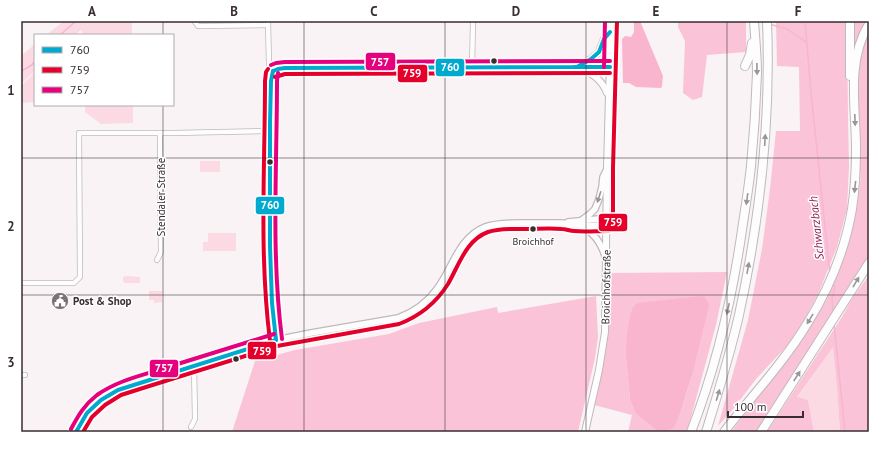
<svg xmlns="http://www.w3.org/2000/svg" width="890" height="453" font-family="'PT Sans',sans-serif">
<rect width="100%" height="100%" fill="#f9f3f5"/>
<!-- green -->
<g fill="#fbdae4">
<polygon points="64,21 132,21 132,35 83,35 81,30 75,35 46,35"/>
<polygon points="35,44 35,71 21,84 21,56"/>
<polygon points="35,72 35,102 21,103 21,86"/>
<polygon points="85,105 133,105 133,123 101,124 85,112"/>
<rect x="200" y="161" width="20" height="11"/>
<polygon points="208,233 236,233 236,251 203,251 203,242 208,242"/>
<polygon points="126,276 140,277 140,283 125,283 123,282 123,277"/>
<polygon points="149,291 162,291 162,302 154,303 154,300 149,300"/>
<polygon points="833,346 837,387 840,432 814,432 808,400 797,398"/>
</g>
<!-- forest -->
<g fill="#fac3d7" fill-rule="evenodd">
<polygon points="678,21 746,21 746,52 707,55 702,97 693,100 683,93 685,41 678,27"/>
<polygon points="776,21 847,21 848,116 849,166 847,209 837,247 819,292 804,320 787,346 756,379 734,408 718,426 748,320 762,249 770,189 776,131 800,131 799,67 777,66"/>
<polygon points="852,21 865,21 857,38 853,53"/>
<path d="M 869,32 L 869,257 L 842,297 L 757,432 L 731,432 C 755,401 780,370 802,338 C 811,325 821,311 828,297 C 841,269 850,241 855,211 C 857,202 859,193 860,184 C 861,178 860,172 860,166 C 860,123 849,71 869,32 Z"/>
<path d="M 727,272 L 716,325 L 687,432 L 628,432 L 632,415 L 594,405 L 607,338 L 610,273 ZM 709,307 C 699,345 691,385 677,422 L 656,430 L 636,414 L 630,400 L 626,357 Z"/>
<polygon points="869,275 869,432 840,432 837,387 833,347 797,397 808,400 814,432 767,432 842,317 852,299"/>
<polygon points="596,296 598,337 595,358 578,432 232,432 255,361 295,350 389,334 419,323 497,307 498,313"/>
</g>
<!-- water -->
<g fill="#f9b5ce">
<polygon points="634,21 640,21 663,76 662,86 661,88 636,87 629,83 623,83 622,39 625,36 631,37 634,32"/>
<path d="M 702,296 C 707,298 708,302 709,307 L 693,372 L 681,411 L 677,422 L 672,429 L 665,431 L 656,430 L 636,414 L 630,400 L 626,357 L 627,335 L 630,316 L 633,307 L 638,303 Z"/>
</g>
<g fill="none" stroke-linecap="round" stroke-linejoin="round">
<!-- stream -->
<g stroke="#f9b5ce" stroke-width="1.5">
<polyline points="805,21 811,93 830,274"/>
<polyline points="769,24 787,29 806,42"/>
<polyline points="60,35 76,21"/>
<path d="M 21,71 C 26,68 33,67 35,60"/>
<polyline points="833,313 832,298 835,287 833,283"/>
<polyline points="834,324 845,432"/>
</g>
<defs>
<g id="minor">
<polyline points="268,21 269,65 273,71"/>
<polyline points="195,22 198,26 268,25"/>
<polyline points="472,67 473,21"/>
<polyline points="273,71 278,69 285,68 610,67"/>
<path d="M 273,71 C 269,77 272,92 271,100 C 269,131 270,161 270,192 C 269,241 269,291 276,340"/>
<polyline points="157,260 161,252 160,133"/>
<polyline points="21,283 74,283 80,277 79,133 174,133 269,131"/>
<polyline points="21,375 25,375"/>
<polyline points="191,427 195,419 194,365"/>
</g>
<g id="tertiary">
<polyline points="582,220 590,214 595,209 599,199 602,187 603,177 607,169"/>
<polyline points="568,222 598,219 607,219"/>
<path d="M 582,227 C 595,233 601,243 605,256"/>
<path d="M 76,432 L 87,413 L 101,400 L 118,390 L 141,382 L 276,340 L 311,333 L 398,318 C 414,312 427,303 437,289 C 453,268 458,238 485,227 C 496,223 509,223 521,223 C 535,223 548,223 561,223 C 566,223 571,225 576,225 C 587,226 597,225 607,225"/>
</g>
<g id="secondary">
<polyline points="577,67 591,59 599,52 604,39 610,32"/>
<path d="M 577,67 C 591,72 602,79 607,93"/>
<polyline points="585,432 599,370 605,332 607,168 611,21"/>
</g>
<g id="motorway">
<polyline points="745,66 750,55 752,43"/>
<polyline points="850,76 850,21"/>
<path d="M 691,432 C 717,365 733,295 743,223 C 746,204 749,185 751,166 C 754,135 756,104 757,73 C 757,55 755,38 754,21"/>
<path d="M 706,432 C 718,393 730,355 739,315 C 760,219 771,120 767,21"/>
<path d="M 724,432 C 751,397 784,362 807,324 C 829,289 845,250 852,209 C 855,189 856,169 856,149 C 856,108 846,61 869,24"/>
<polyline points="761,432 869,263"/>
</g>
</defs>
<!-- minor casing -->
<use href="#minor" stroke="#c0b9bb" stroke-width="6"/>
<!-- tertiary casing -->
<use href="#tertiary" stroke="#c0b9bb" stroke-width="8"/>
<!-- secondary casing -->
<use href="#secondary" stroke="#c0b9bb" stroke-width="8"/>
<!-- motorway casing -->
<use href="#motorway" stroke="#c0b9bb" stroke-width="10"/>
<!-- minor -->
<use href="#minor" stroke="#fefdfe" stroke-width="4.5"/>
<!-- tertiary -->
<use href="#tertiary" stroke="#fefdfe" stroke-width="5.5"/>
<!-- secondary -->
<use href="#secondary" stroke="#fefdfe" stroke-width="6"/>
<!-- motorway -->
<use href="#motorway" stroke="#fefdfe" stroke-width="8"/>
<defs>
<g id="bus-1">
<polyline points="575,67 610,67"/>
<polyline points="273,71 278,69 285,68 577,67 591,59 599,52 604,39 610,32"/>
<polyline points="273,71 271,81 270,123 270,247 272,303 276,340"/>
<polyline points="76,432 87,413 101,400 118,390 276,340"/>
</g>
<g id="bus-2">
<path d="M 268,69 L 266,72 L 265,81 C 265,167 259,254 270,341"/>
<polyline points="275,77 285,74 610,73"/>
<path d="M 83,432 L 92,417 L 105,405 L 121,395 L 143,388 L 277,346 L 399,324 C 420,316 436,303 448,284 C 459,265 466,240 488,232 C 500,228 513,229 525,229 C 537,229 550,228 562,229 C 566,229 570,231 574,231 C 585,232 596,231 608,231 L 611,230 L 613,225 L 613,168 L 617,21"/>
</g>
<g id="bus-3">
<polyline points="271,65 276,63 285,62 610,61"/>
<polyline points="604,67 605,21"/>
<path d="M 278,73 L 277,81 C 277,167 271,254 282,339"/>
<path d="M 71,429 C 78,416 84,405 97,395 C 118,380 144,375 168,367 C 204,356 239,345 274,334"/>
</g>
</defs>
<!-- bus-1 casing -->
<use href="#bus-1" stroke="#fff" stroke-width="7"/>
<!-- bus-2 casing -->
<use href="#bus-2" stroke="#fff" stroke-width="7"/>
<!-- bus-3 casing -->
<use href="#bus-3" stroke="#fff" stroke-width="7"/>
<!-- bus-1 -->
<use href="#bus-1" stroke="#00a9ce" stroke-width="4"/>
<!-- bus-2 -->
<use href="#bus-2" stroke="#e4002b" stroke-width="4"/>
<!-- bus-3 -->
<use href="#bus-3" stroke="#e5007d" stroke-width="4"/>
</g>
<!-- one-way arrows -->
<defs><path id="oneway-solid" d="M-6-.8H1V-3.2L6.5 0L1 3.2V.8H-6Z"/></defs>
<g fill="#9b9597">
<use href="#oneway-solid" transform="translate(757 69) rotate(89)"/>
<use href="#oneway-solid" transform="translate(855 120) rotate(88)"/>
<use href="#oneway-solid" transform="translate(765 140) rotate(-87)"/>
<use href="#oneway-solid" transform="translate(855 187) rotate(96)"/>
<use href="#oneway-solid" transform="translate(599 197) rotate(108)"/>
<use href="#oneway-solid" transform="translate(747 199) rotate(98)"/>
<use href="#oneway-solid" transform="translate(748 268) rotate(-80)"/>
<use href="#oneway-solid" transform="translate(856 282) rotate(-59)"/>
<use href="#oneway-solid" transform="translate(728 309) rotate(102)"/>
<use href="#oneway-solid" transform="translate(810 319) rotate(121)"/>
<use href="#oneway-solid" transform="translate(797 376) rotate(-57)"/>
<use href="#oneway-solid" transform="translate(718 395) rotate(-73)"/>
</g>
<!-- grid -->
<path fill="none" stroke="#382d30" stroke-width="1" stroke-opacity="0.55" d="M 163,21 L 163,35M 304,21 L 304,432M 445,21 L 445,432M 586,21 L 586,432M 727,21 L 727,432M 163,105 L 163,432M 21,158 L 869,158M 21,295 L 869,295"/>
<!-- icons -->
<defs>
<symbol id="civic-disc" viewBox="-11 -11 22 22"><circle r="9.5" fill="#7c7275" stroke="#fff"/><path d="M-.6-6.5H3V-4.5H.6V-3L4-1V1h2V6H-6V1h2V-1L-.6-3ZM-1.2 2.5V6h2.4V2.5Z" fill="#fff"/></symbol>
</defs>
<g fill-rule="evenodd">
<use href="#civic-disc" x="50" y="291" width="20" height="20"/>
</g>
<!-- markers -->
<g fill="#382d30" stroke="#fff" stroke-width="1.5">
<circle cx="494" cy="61" r="3.5"/>
<circle cx="270" cy="162" r="3.5"/>
<circle cx="533" cy="229" r="3.5"/>
<circle cx="236" cy="359" r="3.5"/>
</g>
<g text-anchor="middle" dominant-baseline="central" stroke-width="3" stroke-linejoin="round" paint-order="stroke">
<!-- bus labels -->
<g font-size="10" fill="#382d30" stroke="#fff">
<text x="533" y="241">Broichhof</text>
</g>
<!-- street labels -->
<g font-size="11" fill="#382d30" stroke="#fff">
<text transform="translate(161 197) rotate(-90)">Stendaler Straße</text>
<text transform="translate(606 287) rotate(-89)">Broichhofstraße</text>
</g>
<!-- poi labels -->
<g font-size="11" font-weight="bold" fill="#382d30" stroke="#fff" text-anchor="start">
<text x="73" y="301">Post &amp; Shop</text>
</g>
<!-- water labels -->
<g font-size="12" font-style="italic" fill="#8d2053" stroke="#fff">
<text transform="translate(816 228) rotate(-96)">Schwarzbach</text>
</g>
</g>
<g stroke="#fff" stroke-width="1.5">
<rect x="365" y="52" width="31" height="19" rx="4" fill="#e5007d"/>
<rect x="435" y="58" width="30" height="19" rx="4" fill="#00a9ce"/>
<rect x="397" y="64" width="31" height="19" rx="4" fill="#e4002b"/>
<rect x="255" y="196" width="30" height="19" rx="4" fill="#00a9ce"/>
<rect x="598" y="213" width="30" height="19" rx="4" fill="#e4002b"/>
<rect x="247" y="341" width="30" height="19" rx="4" fill="#e4002b"/>
<rect x="149" y="359" width="30" height="19" rx="4" fill="#e5007d"/>
</g>
<g font-size="11" text-anchor="middle" font-weight="bold" fill="#fff">
<text x="380" y="66">757</text>
<text x="450" y="71">760</text>
<text x="412" y="77">759</text>
<text x="270" y="209">760</text>
<text x="613" y="226">759</text>
<text x="262" y="355">759</text>
<text x="164" y="372">757</text>
</g>
<!-- border -->
<rect width="890" height="453" fill="none" stroke="#ffffff" stroke-width="44"/>
<!-- legend -->
<rect x="34" y="34" width="140" height="72" fill="#ffffff" stroke="#afabac"/>
<rect x="42" y="47" width="20" height="6" fill="#00a9ce" stroke="#afabac"/>
<text x="70" y="54" font-size="12" fill="#382d30">760</text>
<rect x="42" y="67" width="20" height="6" fill="#e4002b" stroke="#afabac"/>
<text x="70" y="74" font-size="12" fill="#382d30">759</text>
<rect x="42" y="87" width="20" height="6" fill="#e5007d" stroke="#afabac"/>
<text x="70" y="94" font-size="12" fill="#382d30">757</text>
<!-- scale -->
<path d="M728 411v6h75v-6" fill="none" stroke="#382d30" stroke-width="2"/>
<text x="734" y="411" font-size="12" fill="#382d30" stroke="#ffffff" stroke-width="3" paint-order="stroke">100 m</text>
<rect x="22" y="22" width="846" height="409" fill="none" stroke="#382d30" stroke-width="1.5"/>
<g font-size="13" text-anchor="middle" font-weight="bold" fill="#382d30">
<text x="92" y="16">A</text>
<text x="234" y="16">B</text>
<text x="374" y="16">C</text>
<text x="516" y="16">D</text>
<text x="656" y="16">E</text>
<text x="798" y="16">F</text>
<text x="11" y="95">1</text>
<text x="11" y="231">2</text>
<text x="11" y="367">3</text>
</g>
</svg>
